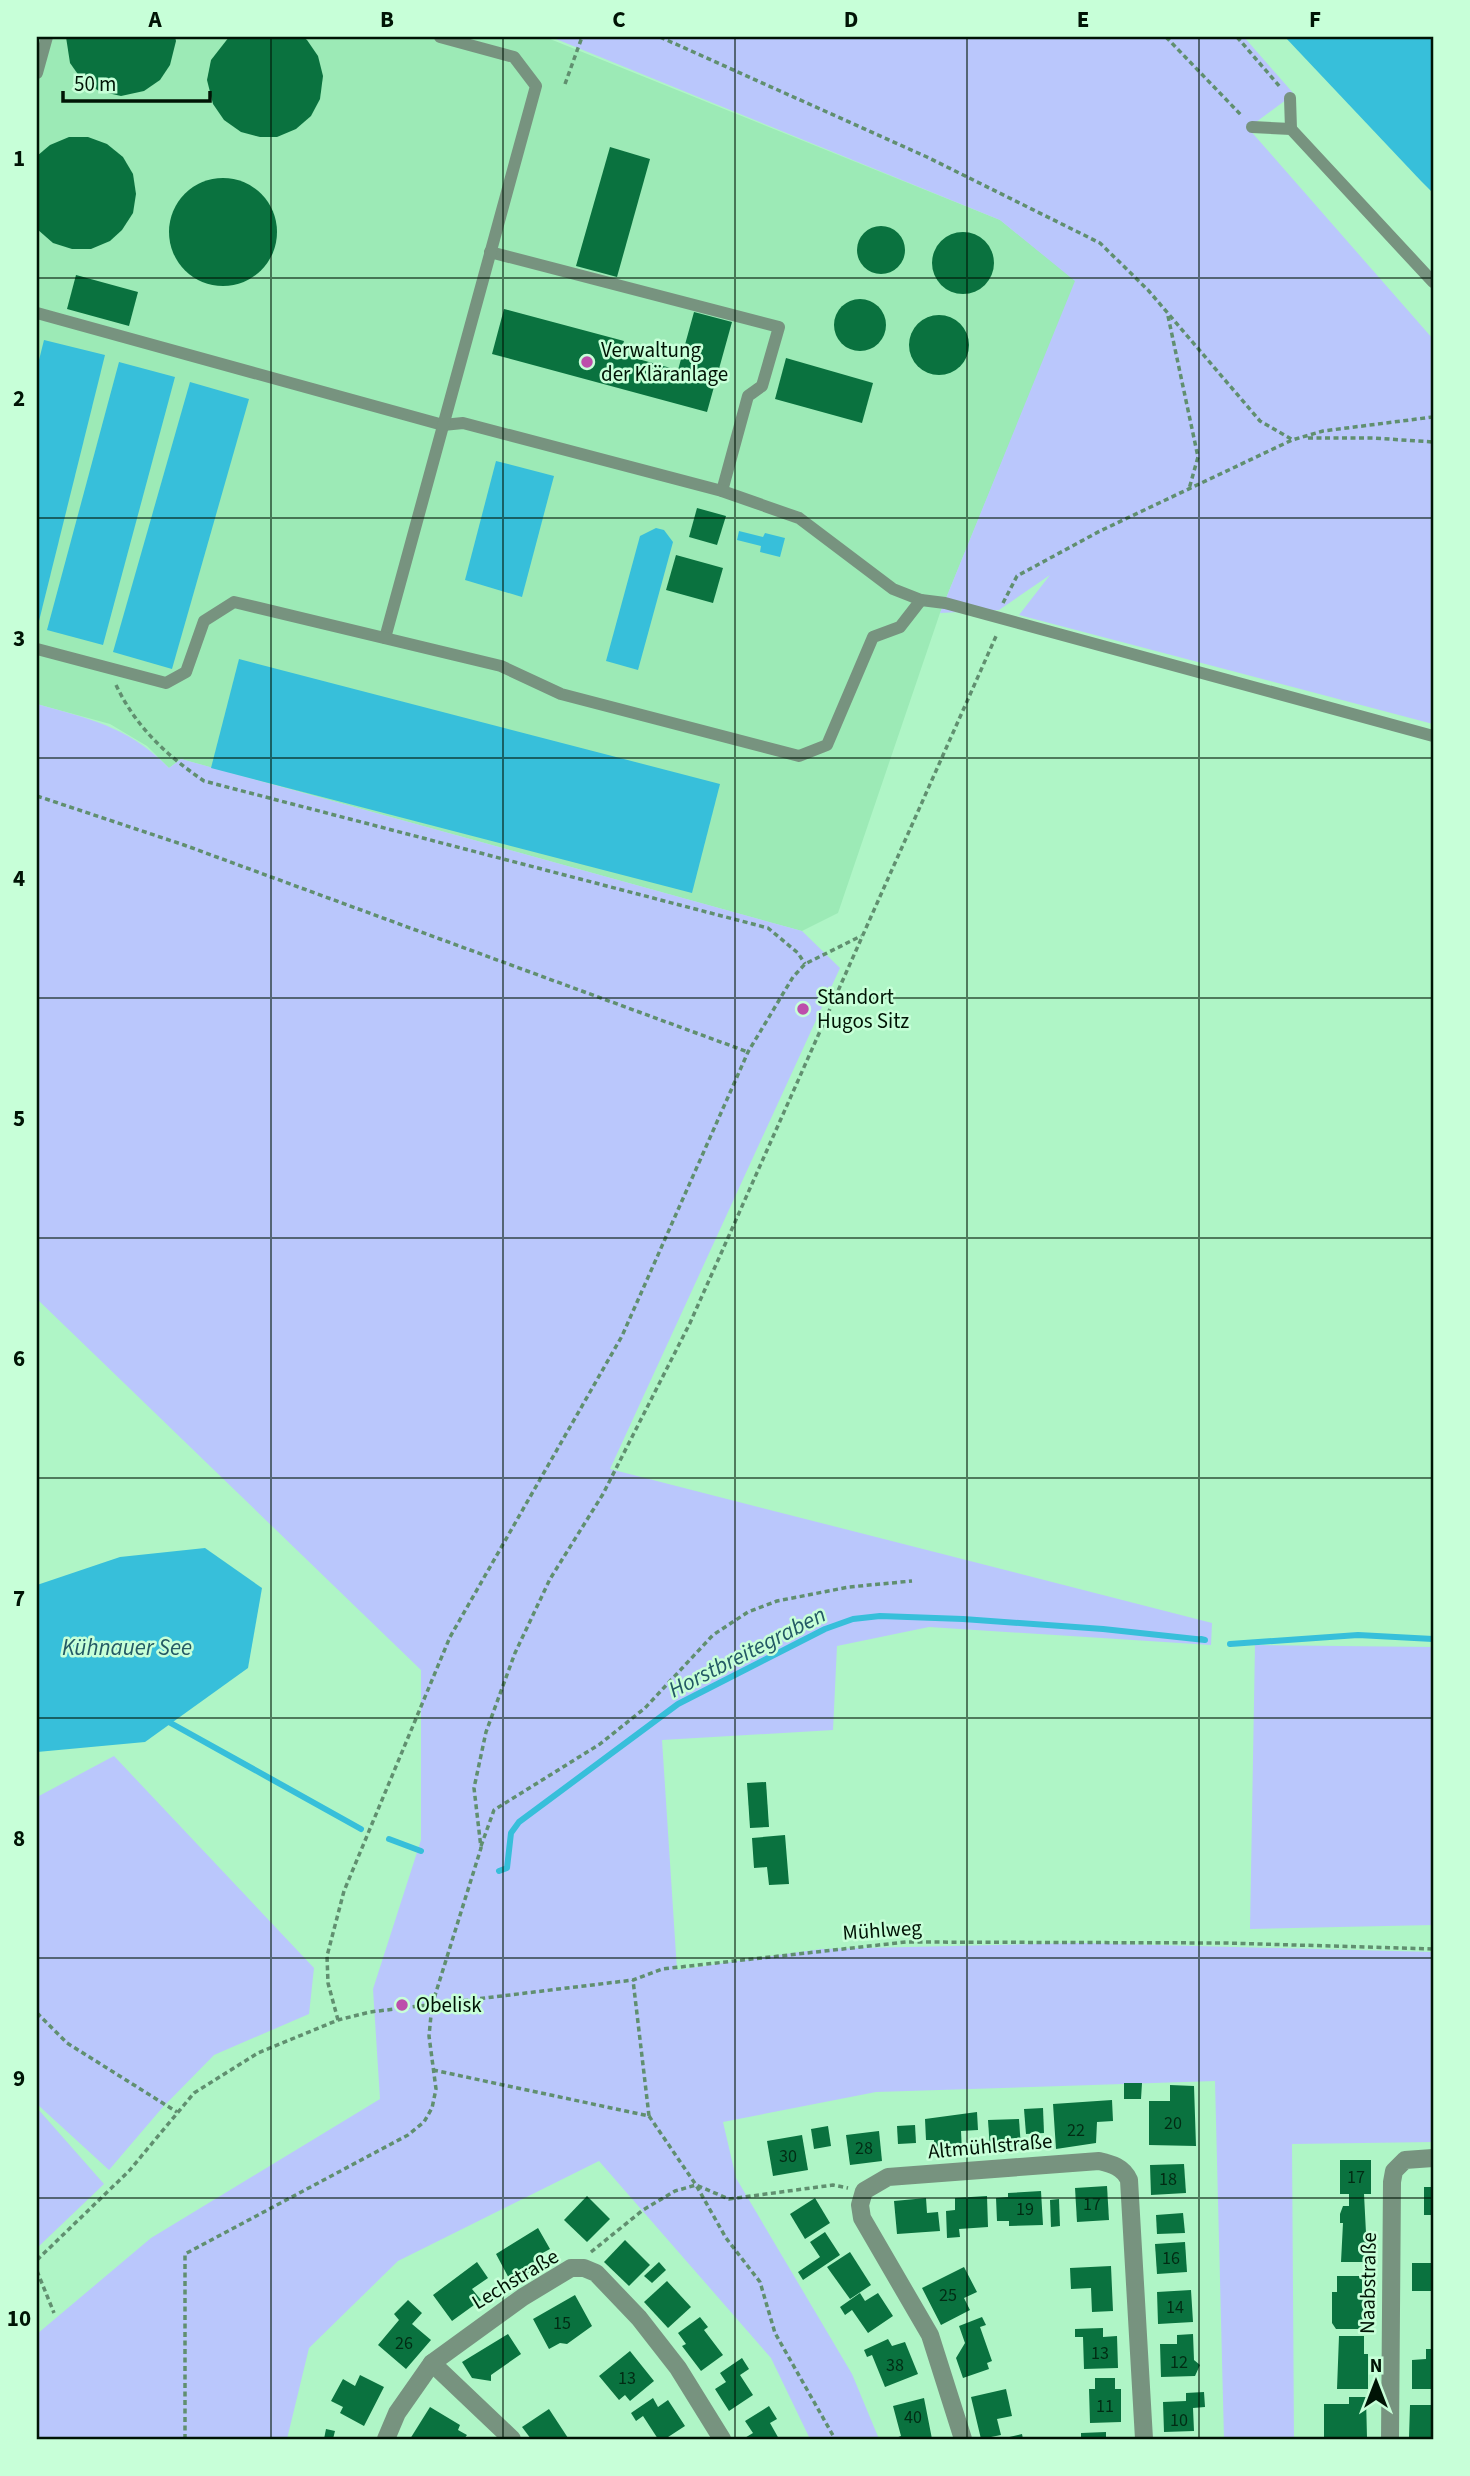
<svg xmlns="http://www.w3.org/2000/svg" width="1470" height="2476" font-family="'Source Sans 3',sans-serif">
<rect width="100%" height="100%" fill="#aff5c6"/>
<!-- built -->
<polygon fill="#9ceab6" points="37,37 545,37 1000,220 1076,281 940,613 838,913 802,931 181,759 169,768 147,746 110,724 37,704"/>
<!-- green -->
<g fill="#bac7fc">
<polygon points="551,37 1244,37 1294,94 1248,128 1433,339 1433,724 1019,615 1050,575 999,610 940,613 1075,281 1000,220"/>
<path d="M 37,704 C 90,719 129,727 169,768 L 181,759 L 802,931 L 840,968 L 610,1469 L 1212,1623 L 1211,1645 L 929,1627 L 837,1646 L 833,1730 L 662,1740 L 677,1970 L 821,1949 L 1080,1943 L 1433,1952 L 1433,2142 L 1292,2144 L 1294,2439 L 1224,2439 L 1215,2081 L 876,2092 L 723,2122 L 736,2178 L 852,2374 L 879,2439 L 810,2439 L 771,2358 L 599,2161 L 398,2261 L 309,2348 L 287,2439 L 37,2439 L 37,2334 L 151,2238 L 380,2099 L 373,1989 L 421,1840 L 421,1670 L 37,1299 Z"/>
<polygon points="1255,1645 1433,1647 1433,1925 1250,1929"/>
<polygon points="114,1756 314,1968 309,2014 214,2055 162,2108 109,2170 37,2104 37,1797"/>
<polygon points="37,2108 104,2184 37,2248"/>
</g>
<!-- water -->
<g fill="#37bfda">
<polygon points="1285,37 1433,37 1433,193 1421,181"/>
<polygon points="44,340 105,355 38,625 37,368"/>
<polygon points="119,362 175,377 103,645 47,630"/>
<polygon points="190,382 249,399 172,669 113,652"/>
<polygon points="496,461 554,476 522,597 465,580"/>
<polygon points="656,528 664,530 673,542 638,670 606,661 640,536"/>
<polygon points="739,531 763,537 765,533 785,538 780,557 760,552 761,546 737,540"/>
<polygon points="239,659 720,784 692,893 211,768"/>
<polygon points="205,1548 262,1588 248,1668 145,1742 37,1752 37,1585 120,1557"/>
</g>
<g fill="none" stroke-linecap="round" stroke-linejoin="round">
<!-- stream -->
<g stroke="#37bfda" stroke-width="6">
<polyline points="1230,1644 1358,1635 1433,1639"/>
<polyline points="167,1721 361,1829"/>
<polyline points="389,1839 421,1851"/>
<polyline points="499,1871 507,1868 511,1833 519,1822 678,1704 825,1629 853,1619 880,1616 963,1619 1103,1629 1205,1640 1201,1639"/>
</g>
</g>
<!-- building -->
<g fill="#0a723f">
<polygon points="66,37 175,37 176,41 170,65 160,80 144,91 121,96 99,91 82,80 70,63"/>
<polygon points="229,37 303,37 307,40 318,56 323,76 320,99 311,116 296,129 277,137 260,137 241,132 224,120 213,104 207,80 211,60"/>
<polygon points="69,137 88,137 107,144 123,157 133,174 136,194 133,213 122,230 110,241 91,249 72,249 53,243 37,229 37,156 50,145"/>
<polygon points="610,147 650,159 617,277 576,266"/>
<circle cx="223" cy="232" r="54"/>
<circle cx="881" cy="250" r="24"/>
<circle cx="963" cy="263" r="31"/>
<polygon points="76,275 138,292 129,326 67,309"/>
<circle cx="860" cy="325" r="26"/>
<polygon points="504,309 624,341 620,354 678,370 694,312 732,322 707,412 492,354"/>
<circle cx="939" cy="345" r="30"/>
<polygon points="786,358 873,383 862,423 775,399"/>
<polygon points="697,508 726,516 717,545 689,537"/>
<polygon points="676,555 723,568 713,603 666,590"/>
<polygon points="766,1782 769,1827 750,1828 747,1783"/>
<polygon points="785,1835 789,1884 769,1885 767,1867 754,1868 752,1838"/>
<polygon points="1124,2083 1142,2083 1141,2099 1124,2099"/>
<polygon points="1170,2085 1194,2086 1196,2146 1149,2145 1149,2101 1170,2101"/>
<polygon points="1112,2100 1113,2121 1097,2122 1096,2143 1056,2149 1053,2104"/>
<polygon points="1043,2108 1044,2133 1026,2134 1024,2109"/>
<polygon points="977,2112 978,2130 961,2131 962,2152 935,2154 934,2140 926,2140 925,2119"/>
<polygon points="1019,2119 1021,2148 990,2150 988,2120"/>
<polygon points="915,2125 916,2143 898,2144 897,2126"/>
<polygon points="828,2126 831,2146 814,2149 811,2129"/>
<polygon points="879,2131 882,2161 850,2165 846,2135"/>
<polygon points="802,2135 808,2170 773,2176 767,2141"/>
<polygon points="1340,2160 1371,2160 1371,2194 1364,2194 1366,2233 1371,2233 1371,2262 1341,2262 1343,2223 1340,2223 1340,2214 1343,2206 1349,2206 1349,2194 1340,2194"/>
<polygon points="1184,2164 1186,2193 1151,2195 1150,2165"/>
<polygon points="1107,2186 1109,2220 1077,2222 1075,2188"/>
<rect x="1424" y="2187" width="9" height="28"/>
<polygon points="1041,2191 1043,2225 1009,2226 1009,2221 997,2221 996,2198 1008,2197 1008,2193"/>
<polygon points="587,2196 610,2219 587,2242 564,2220"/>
<polygon points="987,2196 988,2227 959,2229 960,2237 947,2238 946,2211 955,2210 955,2198"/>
<polygon points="815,2198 830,2223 805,2239 790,2214"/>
<polygon points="926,2198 927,2213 938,2212 940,2231 897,2234 894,2201"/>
<polygon points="1059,2199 1060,2226 1051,2227 1050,2200"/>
<polygon points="1183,2213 1185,2233 1157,2234 1156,2215"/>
<polygon points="538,2228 550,2249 535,2257 540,2267 511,2282 496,2254"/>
<polygon points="825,2232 840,2255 803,2280 798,2272 820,2257 810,2242"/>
<polygon points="625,2240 650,2265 629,2286 604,2262"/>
<polygon points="1185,2242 1187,2272 1157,2274 1155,2244"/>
<polygon points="850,2252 871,2285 850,2299 827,2267"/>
<polygon points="477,2262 488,2278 472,2289 481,2300 452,2321 433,2295"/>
<polygon points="659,2262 666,2270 652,2283 644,2276"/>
<rect x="1412" y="2263" width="21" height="28"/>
<polygon points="1111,2266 1113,2311 1092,2312 1091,2288 1071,2289 1070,2268"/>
<polygon points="964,2267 977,2292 964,2298 970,2310 941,2325 922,2288"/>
<polygon points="1337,2276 1362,2276 1362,2292 1369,2292 1369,2305 1374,2305 1374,2315 1369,2315 1369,2329 1336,2329 1332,2323 1332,2292 1337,2292"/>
<polygon points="667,2281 691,2307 668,2328 644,2302"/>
<polygon points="1191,2290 1193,2322 1158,2324 1157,2292"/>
<polygon points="860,2293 865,2301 878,2293 893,2316 868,2333 852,2310 845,2315 840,2307"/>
<polygon points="575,2295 592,2326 567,2344 560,2343 549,2349 533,2319"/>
<polygon points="408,2300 422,2313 412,2324 431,2340 406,2369 378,2345 399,2320 394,2314"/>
<polygon points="700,2317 708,2327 704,2330 723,2355 701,2371 682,2346 686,2344 678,2333"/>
<polygon points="982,2317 986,2325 980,2327 992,2361 987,2363 989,2369 963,2378 956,2358 965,2343 959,2326"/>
<polygon points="1103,2328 1103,2337 1117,2336 1118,2368 1084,2369 1083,2337 1075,2337 1075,2329"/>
<polygon points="508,2334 521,2354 491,2375 491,2381 472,2378 462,2362"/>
<polygon points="1193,2334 1194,2360 1200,2365 1195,2376 1161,2377 1160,2344 1177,2344 1177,2335"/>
<polygon points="1339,2336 1364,2336 1364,2354 1368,2354 1368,2389 1337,2389"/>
<polygon points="888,2339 892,2346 905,2342 918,2374 885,2387 872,2355 867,2357 864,2350"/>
<polygon points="1426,2349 1433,2349 1433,2389 1412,2389 1412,2360 1426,2359"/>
<polygon points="630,2351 654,2381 630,2401 625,2395 619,2400 599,2376"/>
<polygon points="742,2358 749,2369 740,2375 753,2395 729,2411 715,2389 726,2382 720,2373"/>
<polygon points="360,2375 384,2387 364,2426 340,2413 343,2407 331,2401 343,2379 355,2386"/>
<polygon points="1095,2378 1115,2378 1115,2389 1121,2389 1121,2422 1090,2423 1089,2389 1095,2389"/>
<polygon points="1006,2389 1012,2416 997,2419 1001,2435 981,2439 971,2397"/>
<polygon points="1204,2392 1205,2407 1193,2408 1194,2431 1164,2432 1163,2402 1186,2401 1186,2393"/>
<polygon points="1349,2397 1366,2397 1367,2438 1324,2438 1324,2404 1349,2404"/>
<polygon points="653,2398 658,2407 668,2400 685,2426 665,2439 658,2439 643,2416 636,2421 631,2413"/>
<polygon points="924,2398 932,2439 893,2439 901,2436 893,2406"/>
<polygon points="1410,2405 1433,2405 1433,2438 1409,2438"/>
<polygon points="769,2406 777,2419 770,2423 779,2439 743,2439 753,2433 745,2421"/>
<polygon points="430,2407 460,2425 458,2430 467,2435 464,2439 410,2439"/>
<polygon points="549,2409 568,2438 531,2439 522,2427"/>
<polygon points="326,2429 335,2431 333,2439 324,2439"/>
<polygon points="1106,2432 1106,2439 1081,2439 1081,2433"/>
<polygon points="1022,2434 1023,2439 1005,2439 1005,2438"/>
</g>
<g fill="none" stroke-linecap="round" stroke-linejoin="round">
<!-- path -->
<g stroke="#608f6f" stroke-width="3.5" stroke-dasharray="5 3.5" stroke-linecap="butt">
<polyline points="660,37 927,157 1100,243 1148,290 1260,421 1293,440"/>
<polyline points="1166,37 1242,116"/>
<polyline points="1237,37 1281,88"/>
<polyline points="565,84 582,37"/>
<polyline points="1168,316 1198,457 1189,489"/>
<polyline points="1308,438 1373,438 1433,442"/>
<polyline points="1003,603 1017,576 1100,531 1292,440 1323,431 1433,417"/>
<path d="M 116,685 C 136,727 166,755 204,781 L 768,928 L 798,953 L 805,964"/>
<polyline points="37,796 184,845 748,1052"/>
<polyline points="481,1846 494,1810 600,1744 645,1708 713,1635 748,1612 777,1601 849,1587 912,1581"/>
<polyline points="37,2013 67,2043 177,2112"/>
<polyline points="338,2020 328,1983 327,1956 344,1891 450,1637 622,1336 748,1052 793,977 805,964 861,936"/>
<polyline points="433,2070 649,2116 633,1980"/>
<polyline points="649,2116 696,2185 726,2238 760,2282 775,2333 835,2439"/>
<polyline points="591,2252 643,2210 675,2191 696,2185 729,2199 833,2185 848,2188"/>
<polyline points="37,2260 129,2171 194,2093 258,2053 338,2020 370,2012 633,1980 662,1969 906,1942 1227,1943 1433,1949"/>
<polyline points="37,2271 54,2313"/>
<polyline points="185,2439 185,2254 408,2135 424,2122 432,2108 436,2089 429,2036 432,2005 481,1848 474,1788 486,1732 515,1653 550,1579 603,1494 690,1323 997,634"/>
</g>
<!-- service -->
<g stroke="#77937f" stroke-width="12">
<polyline points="37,73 47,37"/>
<polyline points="1290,98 1291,129"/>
<polyline points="1252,127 1291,129 1433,282"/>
<polyline points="490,252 779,327 762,386 748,396 722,491"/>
<polyline points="37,313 443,425 463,423 722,491 799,518 893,589 921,600 945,603 1433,736"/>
<polyline points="385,638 536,86 514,57 440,37"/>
<polyline points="37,649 166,683 186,672 204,621 234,602 501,666 561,694 799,756 827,745 873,637 900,627 921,600"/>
</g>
<!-- minor -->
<g stroke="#77937f" stroke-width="18">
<polyline points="432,2363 512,2439"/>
<polyline points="386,2439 397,2413 432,2363 523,2297 571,2268 584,2268 596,2273 639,2318 678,2368 722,2439"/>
<path d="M 963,2439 L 930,2335 L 862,2218 L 860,2205 L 864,2191 L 888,2177 L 1099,2161 C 1112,2164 1123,2167 1129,2180 L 1144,2439"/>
<polyline points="1390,2439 1392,2182 1394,2171 1405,2160 1433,2158"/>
</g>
</g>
<!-- grid -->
<path fill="none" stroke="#001405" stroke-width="2" stroke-opacity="0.55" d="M 271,37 L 271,2439M 503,37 L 503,2439M 735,37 L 735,2439M 967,37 L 967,2439M 1199,37 L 1199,2439M 37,278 L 1433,278M 37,518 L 1433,518M 37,758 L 1433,758M 37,998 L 1433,998M 37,1238 L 1433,1238M 37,1478 L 1433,1478M 37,1718 L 1433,1718M 37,1958 L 1433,1958M 37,2198 L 1433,2198"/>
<!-- markers -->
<g fill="#bd4eab" stroke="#c7ffd8" stroke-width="2.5">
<circle cx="587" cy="362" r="7"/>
<circle cx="803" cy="1009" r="7"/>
<circle cx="402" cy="2005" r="7"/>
</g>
<g text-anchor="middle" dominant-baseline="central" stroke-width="5" stroke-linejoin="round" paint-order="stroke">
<!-- number labels -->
<g font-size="18" fill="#022c14">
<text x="1173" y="2123">20</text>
<text x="1076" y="2130">22</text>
<text x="864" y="2148">28</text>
<text x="788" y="2156">30</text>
<text x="1356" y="2177">17</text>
<text x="1168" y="2179">18</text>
<text x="1092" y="2204">17</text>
<text x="1025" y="2209">19</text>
<text x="1171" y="2258">16</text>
<text x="948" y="2295">25</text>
<text x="1175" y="2307">14</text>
<text x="562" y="2323">15</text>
<text x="404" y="2343">26</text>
<text x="1100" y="2353">13</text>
<text x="1179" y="2362">12</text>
<text x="895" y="2365">38</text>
<text x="627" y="2378">13</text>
<text x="1105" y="2406">11</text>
<text x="913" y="2417">40</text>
<text x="1179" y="2420">10</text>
</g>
<!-- poi labels -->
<g font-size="21" fill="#001405" stroke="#c7ffd8" text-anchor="start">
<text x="601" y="350">Verwaltung<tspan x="601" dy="24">der Kläranlage</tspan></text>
<text x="817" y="997">Standort<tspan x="817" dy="24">Hugos Sitz</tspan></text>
<text x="416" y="2005">Obelisk</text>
</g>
<!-- street labels -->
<g font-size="21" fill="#001405" stroke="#c7ffd8">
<text transform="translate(882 1930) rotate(-4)">Mühlweg</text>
<text transform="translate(990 2146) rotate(-5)">Altmühlstraße</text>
<text transform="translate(515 2279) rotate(-31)">Lechstraße</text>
<text transform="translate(1368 2283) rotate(-89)">Naabstraße</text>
</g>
<!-- water labels -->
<g font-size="23" font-style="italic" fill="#235965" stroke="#c7ffd8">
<text x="127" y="1647">Kühnauer See</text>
<text transform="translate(747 1652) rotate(-27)">Horstbreitegraben</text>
</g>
</g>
<!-- border -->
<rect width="1470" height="2476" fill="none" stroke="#c7ffd8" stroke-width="77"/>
<!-- north arrow -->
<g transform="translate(1376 2382)" stroke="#c7ffd8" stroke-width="5" paint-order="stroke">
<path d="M0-5L12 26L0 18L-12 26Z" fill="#001405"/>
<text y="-10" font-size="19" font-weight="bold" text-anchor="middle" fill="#001405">N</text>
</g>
<!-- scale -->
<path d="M63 91v10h147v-10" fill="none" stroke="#001405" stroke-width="3.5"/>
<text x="74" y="91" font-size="21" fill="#001405" stroke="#c7ffd8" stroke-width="5" paint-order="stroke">50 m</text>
<rect x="38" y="38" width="1394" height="2400" fill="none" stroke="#001405" stroke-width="2.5"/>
<g font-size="23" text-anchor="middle" font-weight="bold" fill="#001405">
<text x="155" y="27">A</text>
<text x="387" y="27">B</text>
<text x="619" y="27">C</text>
<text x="851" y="27">D</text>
<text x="1083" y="27">E</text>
<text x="1315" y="27">F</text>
<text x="19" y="166">1</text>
<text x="19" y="406">2</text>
<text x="19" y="646">3</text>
<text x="19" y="886">4</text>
<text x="19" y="1126">5</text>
<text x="19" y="1366">6</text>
<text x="19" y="1606">7</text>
<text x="19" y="1846">8</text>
<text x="19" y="2086">9</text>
<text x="19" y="2326">10</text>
</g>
</svg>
